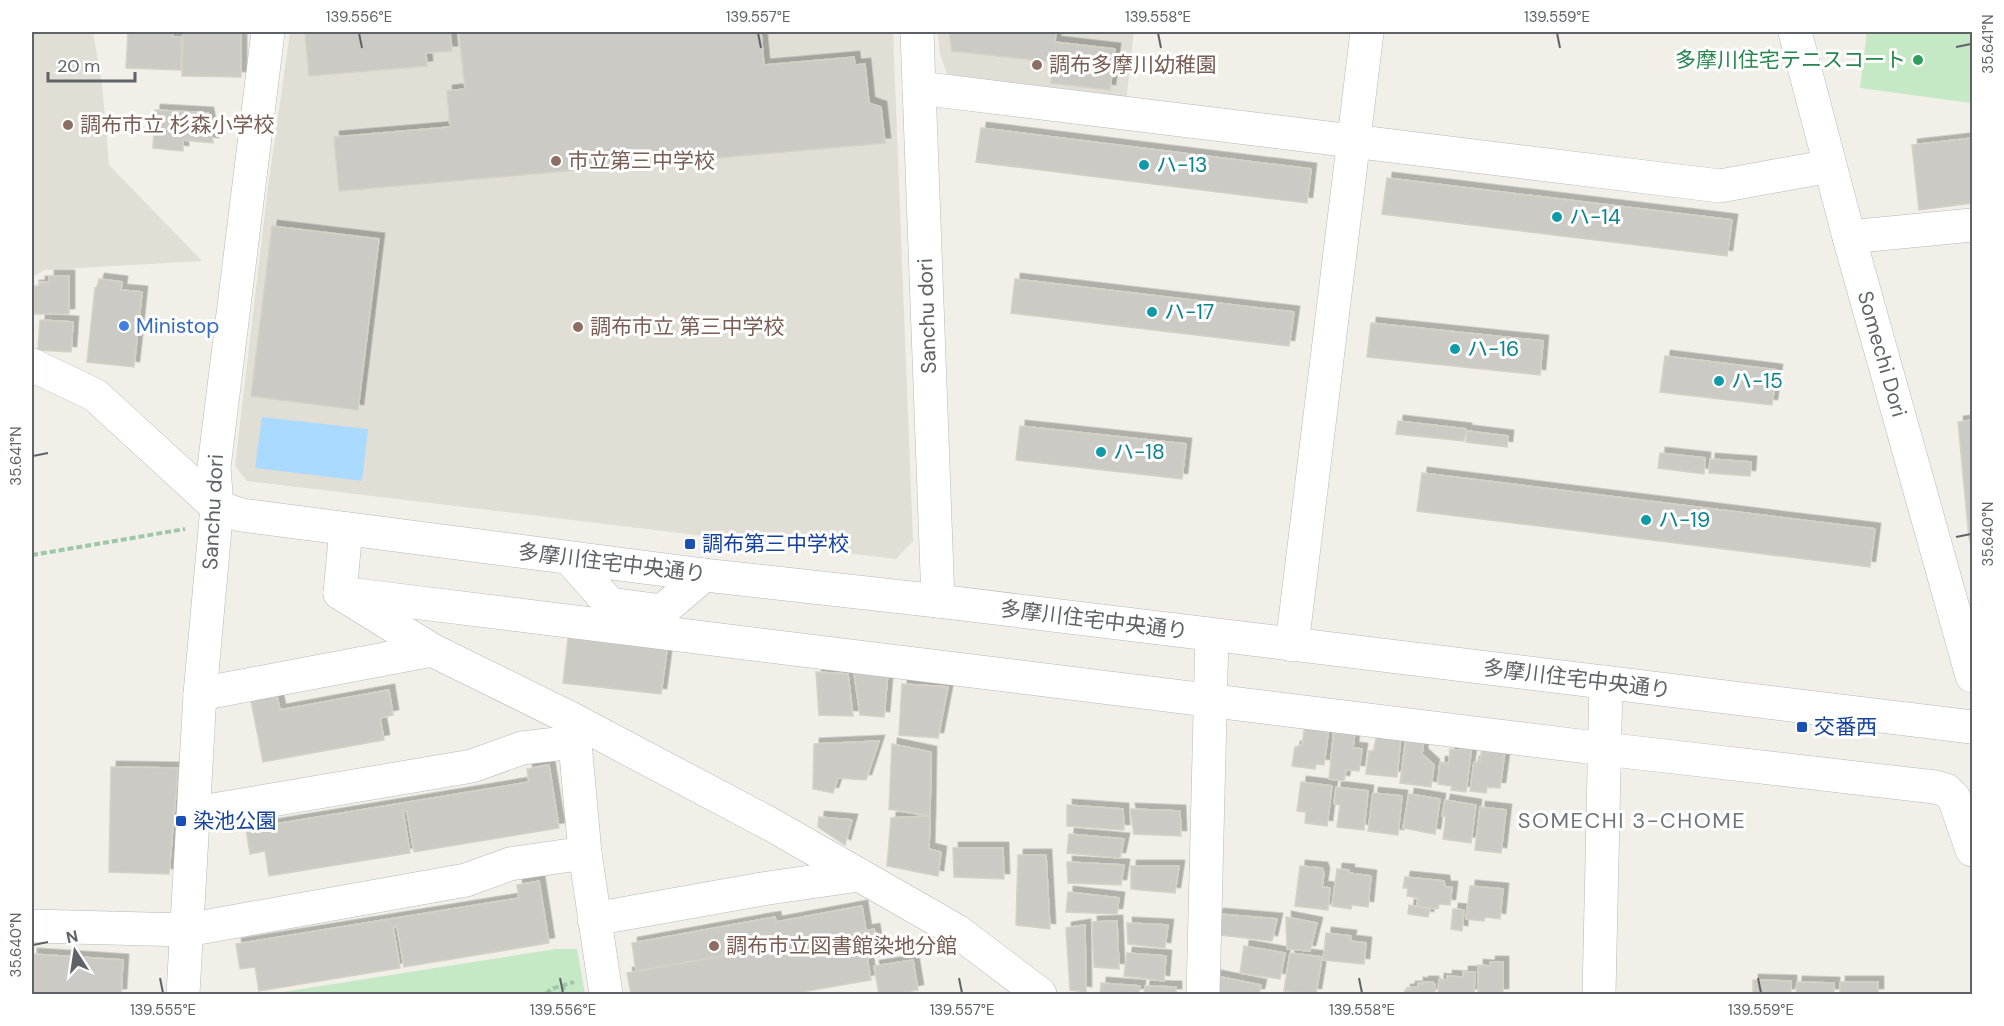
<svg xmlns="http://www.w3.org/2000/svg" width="2004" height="1026" font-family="'DM Sans','Noto Sans JP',sans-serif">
<defs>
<filter id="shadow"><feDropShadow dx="5.5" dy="-5.5" stdDeviation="0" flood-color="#0004"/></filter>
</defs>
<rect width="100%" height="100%" fill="#f1efe8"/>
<!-- education -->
<g fill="#e1ded6">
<polygon points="32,32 93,32 102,84 109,165 202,261 45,270 32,277"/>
<polygon points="290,32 893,32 913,541 896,559 247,481 235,466 268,187"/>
<polygon points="938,32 1134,32 1126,102 948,77 940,54"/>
</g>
<!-- green -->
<g fill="#c5e8c5">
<polygon points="1867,32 1972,32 1972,103 1860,88"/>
<polygon points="556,949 577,949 585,994 270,994"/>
</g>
<!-- water -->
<polygon fill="#aadaff" points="262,417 368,429 362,481 255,468"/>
<!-- building -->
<g fill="#cccac5" stroke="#d6d1c6" stroke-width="1.5" filter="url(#shadow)">
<polygon points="128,32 173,32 173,37 181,37 181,70 126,68"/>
<polygon points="174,32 241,32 241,77 182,76 183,32"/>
<polygon points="305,32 450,32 452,51 426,53 427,66 309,76"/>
<polygon points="459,32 761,32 764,65 854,57 855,65 865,64 869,103 881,107 885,143 339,191 334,137 450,127 447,91 465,89"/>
<polygon points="949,32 1056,32 1055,42 1115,49 1110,90 1051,83 1053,62 952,51"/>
<polygon points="155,110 208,113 213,143 183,140 183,151 153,148"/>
<polygon points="981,128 1311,169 1307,203 976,162"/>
<polygon points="1972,138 1972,203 1919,210 1912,145"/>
<polygon points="1387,178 1732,220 1727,256 1382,214"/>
<polygon points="272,226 379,239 358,410 251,396"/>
<polygon points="49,276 69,276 69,314 34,314 34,286 40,286 40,282 49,282"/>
<polygon points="99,279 122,282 121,290 142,292 134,367 87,362 95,288 97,287"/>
<polygon points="1015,279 1294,312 1289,346 1011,313"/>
<polygon points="40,320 73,322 71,352 38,350"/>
<polygon points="1371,323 1543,341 1540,375 1367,357"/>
<polygon points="1665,356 1777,370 1772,405 1660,392"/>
<polygon points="1972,420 1972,548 1969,538 1958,422"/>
<polygon points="1398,421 1466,429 1464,441 1396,434"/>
<polygon points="1020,426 1186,444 1182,479 1016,460"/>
<polygon points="1467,431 1508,436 1507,447 1466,442"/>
<polygon points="1660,453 1705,458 1704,474 1658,468"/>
<polygon points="1710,459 1751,462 1750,476 1709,473"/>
<polygon points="1422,473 1875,529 1870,567 1417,511"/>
<polygon points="568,638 667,650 661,694 563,683"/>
<polygon points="816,672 848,674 853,716 819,715"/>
<polygon points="888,672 884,717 860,715 854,673"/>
<polygon points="902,684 948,687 938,738 899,735"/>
<polygon points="389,690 393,715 380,718 384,740 263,762 251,701 277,696 280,710"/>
<polygon points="1305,724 1329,727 1324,765 1316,764 1315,769 1292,766 1295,747 1302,745"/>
<polygon points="1334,729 1355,731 1353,748 1362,749 1359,771 1346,770 1344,781 1329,779"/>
<polygon points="1377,732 1401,735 1397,777 1366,774 1369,751 1374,751"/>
<polygon points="1406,737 1424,739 1422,754 1434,765 1431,787 1400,783"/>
<polygon points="879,741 866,780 838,778 833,793 813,789 814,744"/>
<polygon points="892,744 931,752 930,816 889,809"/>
<polygon points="1461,744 1472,745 1466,792 1451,790 1452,786 1438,784 1440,762 1449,763 1450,749 1460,751"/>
<polygon points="1482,749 1505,751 1500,788 1487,787 1486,793 1470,791 1474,762 1480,762"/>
<polygon points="549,765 559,828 414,852 407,811 403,811 410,853 269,876 265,851 250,854 246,829 529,782 527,769"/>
<polygon points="111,767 178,768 169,874 109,872"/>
<polygon points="1301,782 1332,786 1327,826 1305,823 1306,812 1297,811"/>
<polygon points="1336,787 1368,791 1364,830 1337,827 1340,805 1334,804"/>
<polygon points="1373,793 1402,796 1398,835 1368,831"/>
<polygon points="1409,794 1440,799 1435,834 1403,828"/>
<polygon points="1445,800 1476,805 1471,843 1443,839 1446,816 1442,816"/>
<polygon points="1067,805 1123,809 1124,830 1067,826"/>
<polygon points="1480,807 1506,810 1501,853 1475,850"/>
<polygon points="1130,809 1180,811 1181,836 1134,834"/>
<polygon points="930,816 929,849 941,852 938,876 887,866 891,818"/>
<polygon points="819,817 852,820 845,845 818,827"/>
<polygon points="1069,834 1124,839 1120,858 1067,853"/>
<polygon points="953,848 1003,848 1004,879 954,877"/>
<polygon points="1018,855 1046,855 1050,929 1016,925"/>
<polygon points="1067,862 1124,865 1121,885 1068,883"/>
<polygon points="1131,866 1179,866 1175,893 1131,889"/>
<polygon points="1300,866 1322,868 1324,873 1322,887 1330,888 1328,910 1295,906"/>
<polygon points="1337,869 1349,870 1348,873 1371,876 1368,907 1352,905 1351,909 1332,906"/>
<polygon points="1405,877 1444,881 1445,887 1452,887 1450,905 1439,904 1438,909 1417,906 1418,898 1407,896 1408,888 1403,888"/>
<polygon points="539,881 549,943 404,967 397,926 393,927 400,968 259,991 255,967 240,969 236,944 519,898 517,885"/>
<polygon points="1470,886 1503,889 1500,919 1485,917 1484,921 1466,919"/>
<polygon points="1068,892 1119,898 1117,914 1066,912"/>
<polygon points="1409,905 1430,909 1428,917 1408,914"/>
<polygon points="862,906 866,931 636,971 632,943 775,917 776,922"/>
<polygon points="1453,909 1464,910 1462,931 1451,929"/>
<polygon points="1218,914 1277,919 1272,941 1212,934"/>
<polygon points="1286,917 1317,923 1310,951 1287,949"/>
<polygon points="1117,921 1119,969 1094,967 1092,922"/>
<polygon points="1127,923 1168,925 1165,948 1128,944"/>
<polygon points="1085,925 1086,992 1070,990 1066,928"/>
<polygon points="874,929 879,956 867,958 871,980 790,994 631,994 627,973"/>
<polygon points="1326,933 1351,936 1350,941 1366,943 1364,964 1323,960"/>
<polygon points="1244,946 1285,953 1280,979 1240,973"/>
<polygon points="1127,953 1166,956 1164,981 1124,976"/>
<polygon points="1290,953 1322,957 1316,994 1284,991"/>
<polygon points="32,954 123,960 121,994 32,994"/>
<polygon points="913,960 918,990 894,994 879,994 874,966"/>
<polygon points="1490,962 1503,962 1503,994 1478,994 1478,965 1490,966"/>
<polygon points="1463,972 1475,972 1474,994 1438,994 1439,979 1447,980 1447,976 1463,977"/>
<polygon points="1216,976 1261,985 1259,994 1213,994"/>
<polygon points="1753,980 1791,981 1791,994 1753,994"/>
<polygon points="1423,982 1433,982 1433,984 1435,984 1435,994 1401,994 1405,994 1405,990 1410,990 1410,987 1418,987 1418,983 1423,984"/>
<polygon points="1797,982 1834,983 1834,994 1796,994"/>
<rect x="1840" y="982" width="38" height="12"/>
<polygon points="1101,983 1140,986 1139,994 1100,994"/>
<polygon points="1145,986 1176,987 1176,994 1144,994"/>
</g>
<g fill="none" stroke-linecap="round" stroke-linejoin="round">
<defs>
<g id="minor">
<polyline points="917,32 938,601"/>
<polyline points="1795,32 1849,237 1972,676"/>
<polyline points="919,88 1720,186 1830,166"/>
<polyline points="1849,237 1972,225"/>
<polyline points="32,365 95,395 217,507 241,515 704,575 938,601 1972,727"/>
<polyline points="346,529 340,593 432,650 572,719 772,825 957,931 1040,994"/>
<polyline points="569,558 610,604 662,611 704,575"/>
<polyline points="340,593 1604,749 1935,787 1946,790 1954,798 1972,850"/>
<polyline points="1292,645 1367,32"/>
<polyline points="200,694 432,650"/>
<polyline points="573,721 585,853 606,994"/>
<polyline points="195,813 472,766 522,748 575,742"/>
<polyline points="594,919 762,889 859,875"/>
<polyline points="32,926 187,930 466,880 510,864 585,853"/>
<polyline points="183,994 200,694 217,507 214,467 268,32"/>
<polyline points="1203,994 1212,635"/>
<polyline points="1599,994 1606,682"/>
</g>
</defs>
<!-- minor casing -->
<use href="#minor" stroke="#b5b8bc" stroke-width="34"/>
<!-- path -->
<g stroke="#9cc7a9" stroke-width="4" stroke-dasharray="6 3" stroke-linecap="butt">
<polyline points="32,555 185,529"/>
<polyline points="563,984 564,994"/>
<polyline points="546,994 551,989 574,982"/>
</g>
<!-- minor -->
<use href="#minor" stroke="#fff" stroke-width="33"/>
</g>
<!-- ticks -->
<path fill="none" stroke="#5f6368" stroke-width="2" d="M 359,33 L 362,48M 758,33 L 761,48M 1158,33 L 1161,48M 1557,33 L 1560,48M 1956,47 L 1971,44M 33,456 L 48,453M 1956,537 L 1971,534M 33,945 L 48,942M 160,978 L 163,993M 560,978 L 563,993M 959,978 L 962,993M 1359,978 L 1362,993M 1758,978 L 1761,993"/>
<!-- markers -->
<circle fill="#2e9e5b" stroke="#fff" stroke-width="2" cx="1918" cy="60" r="6"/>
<g fill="#8d6e63" stroke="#fff" stroke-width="2">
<circle cx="1037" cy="65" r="6"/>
<circle cx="68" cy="125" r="6"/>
<circle cx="556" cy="161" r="6"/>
<circle cx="578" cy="327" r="6"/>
<circle cx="714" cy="946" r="6"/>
</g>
<g fill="#0f9aa8" stroke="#fff" stroke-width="2">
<circle cx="1144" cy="165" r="6"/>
<circle cx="1557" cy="217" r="6"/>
<circle cx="1152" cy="312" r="6"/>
<circle cx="1455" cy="349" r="6"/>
<circle cx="1719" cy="381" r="6"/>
<circle cx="1101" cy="452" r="6"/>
<circle cx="1646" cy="520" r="6"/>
</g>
<circle fill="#3f7fe0" stroke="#fff" stroke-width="2" cx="124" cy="326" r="6"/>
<g fill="#1a4fb4" stroke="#fff" stroke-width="2">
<rect x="684" y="538" width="12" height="12" rx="3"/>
<rect x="1796" y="721" width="12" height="12" rx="3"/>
<rect x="175" y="815" width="12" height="12" rx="3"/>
</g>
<g text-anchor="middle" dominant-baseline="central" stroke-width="6" stroke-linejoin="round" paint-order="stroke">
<!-- leisure labels -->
<g font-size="21" fill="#27864d" stroke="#fff" text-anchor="end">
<text x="1906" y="60">多摩川住宅テニスコート</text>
</g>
<!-- education labels -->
<g font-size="21" fill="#785e54" stroke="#fff" text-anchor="start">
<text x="1049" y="65">調布多摩川幼稚園</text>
<text x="80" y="125">調布市立 杉森小学校</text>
<text x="568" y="161">市立第三中学校</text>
<text x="590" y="327">調布市立 第三中学校</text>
<text x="726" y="946">調布市立図書館染地分館</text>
</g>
<!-- culture labels -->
<g font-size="21" fill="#0d838f" stroke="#fff" text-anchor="start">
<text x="1156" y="165">ハ-13</text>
<text x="1569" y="217">ハ-14</text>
<text x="1164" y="312">ハ-17</text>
<text x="1467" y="349">ハ-16</text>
<text x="1731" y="381">ハ-15</text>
<text x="1113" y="452">ハ-18</text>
<text x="1658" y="520">ハ-19</text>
</g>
<!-- street labels -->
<g font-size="21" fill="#5f6368" stroke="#fff">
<text transform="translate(927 316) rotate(-92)">Sanchu dori</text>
<text transform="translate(1882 354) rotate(74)">Somechi Dori</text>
<text transform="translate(213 512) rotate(-87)">Sanchu dori</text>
<text transform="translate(612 563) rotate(7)">多摩川住宅中央通り</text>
<text transform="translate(1094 620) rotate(7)">多摩川住宅中央通り</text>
<text transform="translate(1577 679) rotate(7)">多摩川住宅中央通り</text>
</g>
<!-- shop labels -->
<g font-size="21" fill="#366cbe" stroke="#fff" text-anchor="start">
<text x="136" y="326">Ministop</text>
</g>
<!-- transit labels -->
<g font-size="21" fill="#164399" stroke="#fff" text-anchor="start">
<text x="702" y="544">調布第三中学校</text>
<text x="1814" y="727">交番西</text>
<text x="193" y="821">染池公園</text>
</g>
<!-- neighbourhood labels -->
<g font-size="22" letter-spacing="1.5" fill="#70757a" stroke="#fff">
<text x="1632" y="820">SOMECHI 3-CHOME</text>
</g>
</g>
<!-- border -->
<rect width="2004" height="1026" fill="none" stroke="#ffffff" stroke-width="66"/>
<!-- north arrow -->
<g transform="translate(75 951) rotate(348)" stroke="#ffffff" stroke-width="4.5" paint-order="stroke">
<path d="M0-4.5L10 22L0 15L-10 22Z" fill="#5f6368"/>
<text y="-9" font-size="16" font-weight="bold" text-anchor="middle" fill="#5f6368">N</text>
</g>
<!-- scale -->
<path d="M48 72v9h87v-9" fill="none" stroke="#5f6368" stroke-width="3"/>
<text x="57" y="72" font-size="18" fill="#5f6368" stroke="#ffffff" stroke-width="4.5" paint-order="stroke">20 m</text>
<rect x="33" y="33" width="1938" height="960" fill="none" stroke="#5f6368" stroke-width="2"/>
<g font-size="15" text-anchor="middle" fill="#5f6368">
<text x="359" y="22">139.556°E</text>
<text x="758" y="22">139.557°E</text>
<text x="1158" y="22">139.558°E</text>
<text x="1557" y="22">139.559°E</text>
<text transform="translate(1988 44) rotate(-90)" y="5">35.641°N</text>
<text transform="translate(16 456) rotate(-90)" y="5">35.641°N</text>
<text transform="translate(1988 534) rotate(-90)" y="5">35.640°N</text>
<text transform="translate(16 945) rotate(-90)" y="5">35.640°N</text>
<text x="163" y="1015">139.555°E</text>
<text x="563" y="1015">139.556°E</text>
<text x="962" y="1015">139.557°E</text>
<text x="1362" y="1015">139.558°E</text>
<text x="1761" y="1015">139.559°E</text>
</g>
</svg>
